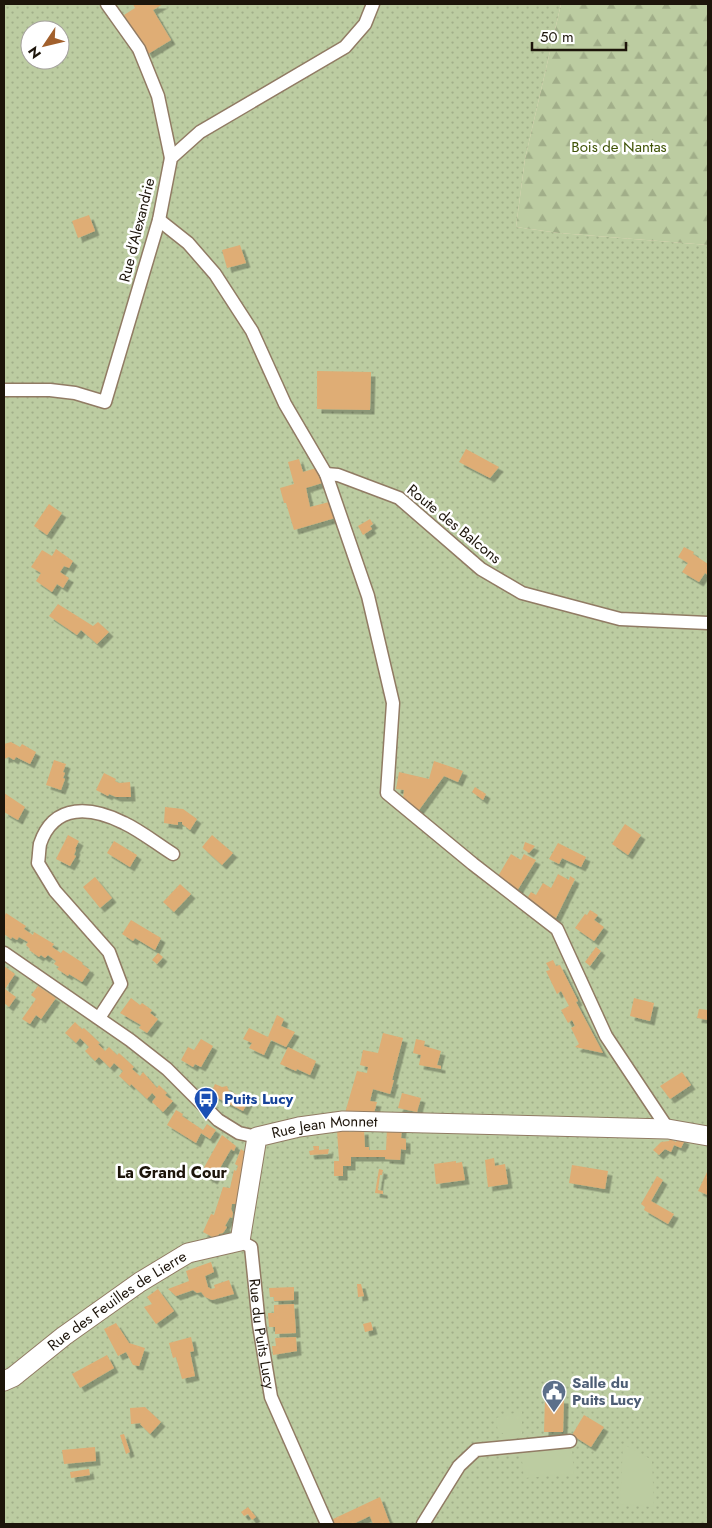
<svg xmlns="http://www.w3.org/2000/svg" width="712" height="1528" font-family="Jost,sans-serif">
<defs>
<pattern id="grass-dots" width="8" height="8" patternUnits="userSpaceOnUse" patternTransform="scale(1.25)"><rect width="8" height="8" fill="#bccca1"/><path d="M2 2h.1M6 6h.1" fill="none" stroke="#a1ae89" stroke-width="1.8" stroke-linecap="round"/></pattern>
<pattern id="forest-firs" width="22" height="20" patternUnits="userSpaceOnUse" patternTransform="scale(1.25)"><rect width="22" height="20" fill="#bccca1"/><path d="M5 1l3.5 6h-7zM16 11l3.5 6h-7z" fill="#a1ae89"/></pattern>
<filter id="shadow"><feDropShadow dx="4.5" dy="4.5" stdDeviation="0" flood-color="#0004"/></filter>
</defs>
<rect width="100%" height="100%" fill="#f8e0c6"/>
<!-- grass -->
<path fill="url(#grass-dots)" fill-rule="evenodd" d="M 4,4 L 561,4 L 525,159 L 516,227 L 559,233 L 708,245 L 708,1524 L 4,1524 ZM 30,30 L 60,30 L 60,60 L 30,60 Z"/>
<!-- forest -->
<polygon fill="url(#forest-firs)" points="561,4 708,4 708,245 559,233 516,227 525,159"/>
<!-- pitch -->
<g fill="#bccca1">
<polygon points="522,1411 522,1437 504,1441 503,1433 498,1433 496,1418"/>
<polygon points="623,1444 652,1460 654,1507 620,1504"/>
<polygon points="568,1447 572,1449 574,1474 524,1478 521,1452"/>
</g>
<!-- building -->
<g fill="#dfad75" filter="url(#shadow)">
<polygon points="133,4 163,4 153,10 171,40 148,54 124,15 135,8"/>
<polygon points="89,215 95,231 78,238 72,221"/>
<polygon points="240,245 246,263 227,268 222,250"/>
<polygon points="317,371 371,372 370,410 317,409"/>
<polygon points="466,449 499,467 490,478 459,462"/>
<polygon points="299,459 303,472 316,468 322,483 306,488 310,507 329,502 335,518 294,530 286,503 284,503 280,488 294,484 288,462"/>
<polygon points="49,504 62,513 47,535 34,526"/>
<polygon points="370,519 373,524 370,526 372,529 363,535 358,526"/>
<polygon points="684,547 694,552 693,554 708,564 708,575 705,573 699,582 682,572 688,563 678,557"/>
<polygon points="56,549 73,561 69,568 64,566 60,572 69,578 63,588 57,584 52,592 36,581 41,573 31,567 42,550 52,556"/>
<polygon points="58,604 93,626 98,622 109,632 97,644 81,630 77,635 49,616"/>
<polygon points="11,742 20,747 22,744 36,752 30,764 16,757 14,760 9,757 4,759 4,744"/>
<polygon points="54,760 66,764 63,772 65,773 63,778 65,779 61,790 46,785"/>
<polygon points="434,761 463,771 458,782 444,776 416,814 403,799 404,790 396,789 399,772 429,779"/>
<polygon points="104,773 116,779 115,781 119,783 130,782 131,797 116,797 109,794 108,796 96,790"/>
<polygon points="475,787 486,794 483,800 472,792"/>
<polygon points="4,793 25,807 18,820 4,812"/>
<polygon points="165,807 183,809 197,819 190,830 182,824 182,822 178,822 178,825 164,823"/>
<polygon points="625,824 641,835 628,855 612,844"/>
<polygon points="68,835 79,841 75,849 76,850 74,855 76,856 70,866 56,859"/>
<polygon points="212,835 233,853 222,865 202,847"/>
<polygon points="114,841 137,855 130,867 107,853"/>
<polygon points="525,842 535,846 529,853 523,849"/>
<polygon points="558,843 586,857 581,867 562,858 559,864 549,859"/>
<polygon points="511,854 521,860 524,854 536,860 517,891 497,878"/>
<polygon points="558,874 569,880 570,876 575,879 556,918 526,900 531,892 536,895 543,883 551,888"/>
<polygon points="95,877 112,898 100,908 83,887"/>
<polygon points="180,884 191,894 174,912 163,902"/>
<polygon points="590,910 598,915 594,920 604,927 594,941 575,928 585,914 587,915"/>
<polygon points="6,913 26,926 24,929 33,935 34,932 54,944 52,947 61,953 63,950 83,963 82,964 90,970 82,982 69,974 68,976 57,969 59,967 54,964 56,961 48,955 45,958 41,955 39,957 29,950 30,949 26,945 28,942 19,937 17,940 12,937 11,939 4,934 4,917"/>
<polygon points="131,920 161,938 155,950 135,938 133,941 122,934"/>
<polygon points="596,947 601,951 590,966 585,962"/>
<polygon points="158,953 163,957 157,964 152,960"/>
<polygon points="553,960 556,966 560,965 578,1001 576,1002 603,1053 575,1047 579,1044 571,1028 575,1026 572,1020 568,1023 561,1010 569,1006 561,991 557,994 546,971 550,970 546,963"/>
<polygon points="4,966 15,974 5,989 16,997 9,1007 4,1003"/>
<polygon points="38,986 56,998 41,1019 36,1015 30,1024 22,1019 36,999 31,995"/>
<polygon points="131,998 140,1005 142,1003 152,1010 150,1013 158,1019 147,1033 139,1028 141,1025 120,1013"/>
<polygon points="634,998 654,1003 650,1021 630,1016"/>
<polygon points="699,1009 708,1010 708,1020 697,1018"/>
<polygon points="277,1015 284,1019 281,1026 295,1032 286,1047 271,1040 264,1055 249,1048 252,1043 243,1039 249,1028 268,1037"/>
<polygon points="75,1022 82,1029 84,1028 100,1043 98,1044 105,1051 109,1047 117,1055 119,1053 131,1064 134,1067 132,1069 140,1076 143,1072 157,1088 159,1085 167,1093 165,1095 173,1101 163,1112 152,1102 156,1097 152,1093 147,1099 131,1084 130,1086 119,1076 123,1071 114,1063 110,1068 99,1057 95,1061 85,1051 89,1047 80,1038 76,1043 65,1033"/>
<polygon points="383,1033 403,1038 392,1080 394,1080 390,1094 373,1089 370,1101 377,1102 374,1113 345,1113 357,1071 367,1073 368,1067 360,1065 363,1050 378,1053"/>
<polygon points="201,1039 213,1046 201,1067 195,1064 193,1067 181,1060 188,1047 194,1050"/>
<polygon points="416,1039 425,1041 424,1046 441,1051 437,1065 441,1066 441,1069 419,1065 421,1055 413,1053"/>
<polygon points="288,1047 316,1061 310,1075 297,1069 296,1071 280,1064"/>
<polygon points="682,1072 691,1085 670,1099 660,1086"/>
<polygon points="215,1084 222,1087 227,1086 229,1091 249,1100 243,1111 210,1094 209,1097 206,1095 208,1092 210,1094"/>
<polygon points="402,1093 421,1098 417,1112 398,1108"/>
<polygon points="176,1110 183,1114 182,1116 203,1130 207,1124 216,1130 210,1139 201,1133 196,1143 167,1125"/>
<polygon points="387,1128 402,1128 401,1138 406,1139 406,1150 401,1149 400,1160 385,1159 385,1157 351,1157 351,1166 343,1166 343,1176 334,1176 334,1161 339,1161 337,1130 349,1129 349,1132 364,1130 365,1147 369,1147 369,1150 386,1150"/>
<polygon points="222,1135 236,1146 234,1151 231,1149 213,1180 201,1173"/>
<polygon points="679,1137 685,1140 681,1148 674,1145 671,1152 665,1149 659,1155 653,1150 661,1142 669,1141 670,1139 676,1142"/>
<polygon points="313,1146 319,1146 319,1150 329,1149 328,1154 310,1155 309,1151 314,1150"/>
<polygon points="241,1149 249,1155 238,1204 232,1204 231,1209 233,1213 232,1218 230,1217 225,1226 227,1227 223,1233 219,1234 216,1239 203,1232 211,1214 214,1215 223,1187 230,1188 234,1170 236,1171 238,1166 235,1164"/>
<polygon points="494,1158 495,1166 505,1164 508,1184 488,1187 485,1160"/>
<polygon points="456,1161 456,1163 462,1162 465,1180 436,1184 434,1164"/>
<polygon points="572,1165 608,1171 605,1189 569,1183"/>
<polygon points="379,1169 383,1170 382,1175 380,1175 378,1190 383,1191 383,1194 375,1193"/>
<polygon points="708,1170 708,1195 698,1191"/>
<polygon points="657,1176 663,1180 651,1201 674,1214 668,1224 644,1210 645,1207 641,1204"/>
<polygon points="211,1262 214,1272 205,1276 208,1287 211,1289 215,1288 214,1285 229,1280 234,1294 212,1300 205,1297 201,1292 197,1293 193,1290 176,1296 168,1289 189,1281 186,1271"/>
<polygon points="357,1284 361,1284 364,1296 358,1297"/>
<polygon points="294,1287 294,1300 274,1301 274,1297 270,1297 269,1288"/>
<polygon points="158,1289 174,1311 156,1324 144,1307 152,1304 147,1297"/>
<polygon points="294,1304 296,1333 275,1334 275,1327 269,1327 268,1313 274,1313 274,1305"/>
<polygon points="371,1322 373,1330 365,1332 363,1324"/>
<polygon points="116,1323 129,1343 145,1348 139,1366 133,1365 126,1352 118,1356 104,1329"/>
<polygon points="191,1337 194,1351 190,1352 195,1376 182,1379 176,1357 173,1358 169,1343"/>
<polygon points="296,1337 297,1351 273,1355 272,1346 276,1346 275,1338"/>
<polygon points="107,1355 114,1368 80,1388 72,1374"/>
<polygon points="545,1398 564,1399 563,1432 544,1432"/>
<polygon points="145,1407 161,1422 150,1434 140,1424 141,1423 131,1424 130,1408"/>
<polygon points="584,1415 604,1427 591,1447 572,1435"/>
<polygon points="124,1434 130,1452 126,1454 120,1435"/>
<polygon points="95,1447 96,1461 64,1464 62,1450"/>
<polygon points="89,1469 90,1475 71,1478 70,1472"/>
<polygon points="380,1497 390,1524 373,1524 370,1516 353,1524 335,1524 331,1520"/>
<polygon points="248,1507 256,1517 252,1520 248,1514 244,1516 241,1512"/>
</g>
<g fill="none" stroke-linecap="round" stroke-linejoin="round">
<defs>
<g id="street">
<polyline points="107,4 139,49 158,96 171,158"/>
<polyline points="159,220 188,243 215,274 252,331 285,404 326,474 368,596 393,703 387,793 473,864 557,929 606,1036 668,1129"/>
<polyline points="4,390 50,390 75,393 105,402 159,220 171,158 200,132 345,47 365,24 373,4"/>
<polyline points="326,474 338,475 399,498 481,569 522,593 620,619 708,623"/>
<polyline points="4,953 130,1040 167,1069 218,1120 239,1133 257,1137"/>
<path d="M 99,1018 L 121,984 L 109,952 L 55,891 L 38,863 C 39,857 39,850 40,844 C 54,802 92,807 124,823 C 141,831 157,844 173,854"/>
<path id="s1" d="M 240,1241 L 251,1247 L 259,1325 L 271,1397 L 327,1524"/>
<polyline points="423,1524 459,1466 476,1450 570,1441"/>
</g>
<g id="secondary">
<path id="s2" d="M 4,1381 L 13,1377 L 64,1336 L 140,1282 L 188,1253 L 240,1241 L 257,1137 L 299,1127 L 343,1121 L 668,1129 L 708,1136"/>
</g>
</defs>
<!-- street casing -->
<use href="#street" stroke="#917b64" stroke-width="15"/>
<!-- secondary casing -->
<use href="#secondary" stroke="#917b64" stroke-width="21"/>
<!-- street -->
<use href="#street" stroke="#fff" stroke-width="12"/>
<!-- secondary -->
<use href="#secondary" stroke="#fff" stroke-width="19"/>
</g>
<!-- icons -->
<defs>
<symbol id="bus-pin" viewBox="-11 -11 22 30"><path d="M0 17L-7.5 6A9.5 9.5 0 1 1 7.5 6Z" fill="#1a4fb4" stroke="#fff"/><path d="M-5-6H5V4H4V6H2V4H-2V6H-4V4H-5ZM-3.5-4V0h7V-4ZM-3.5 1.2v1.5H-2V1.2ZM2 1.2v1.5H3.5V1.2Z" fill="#fff"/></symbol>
<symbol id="civic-pin" viewBox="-11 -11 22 30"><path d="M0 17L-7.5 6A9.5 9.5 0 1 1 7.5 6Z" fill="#5c6f8a" stroke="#fff"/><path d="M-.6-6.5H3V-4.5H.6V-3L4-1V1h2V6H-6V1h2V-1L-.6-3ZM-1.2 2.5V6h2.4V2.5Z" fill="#fff"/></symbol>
</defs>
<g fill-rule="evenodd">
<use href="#bus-pin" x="192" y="1085" width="28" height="38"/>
<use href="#civic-pin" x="540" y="1378" width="28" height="38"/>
</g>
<g text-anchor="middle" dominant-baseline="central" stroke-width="5" stroke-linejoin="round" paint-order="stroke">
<!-- park labels -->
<g font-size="15" fill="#405408" stroke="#fff">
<text x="619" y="147">Bois de Nantas</text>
</g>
<!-- street labels -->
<g font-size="15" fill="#1d150b" stroke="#fff">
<text transform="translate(137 230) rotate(-76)">Rue d’Alexandrie</text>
<text transform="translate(454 524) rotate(39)">Route des Balcons</text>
<text stroke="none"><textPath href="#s2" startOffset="452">Rue Jean Monnet</textPath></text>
<text stroke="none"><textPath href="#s2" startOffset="139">Rue des Feuilles de Lierre</textPath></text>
<text stroke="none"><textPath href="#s1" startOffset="100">Rue du Puits Lucy</textPath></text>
</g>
<!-- transit labels -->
<g font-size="15" font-weight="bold" fill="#164399" stroke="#fff" text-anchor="start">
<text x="224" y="1099">Puits Lucy</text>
</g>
<!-- service labels -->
<g font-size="15" font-weight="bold" fill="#4e5e75" stroke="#fff" text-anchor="start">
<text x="572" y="1383">Salle du<tspan x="572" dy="17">Puits Lucy</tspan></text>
</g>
<!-- neighbourhood labels -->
<g font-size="16" font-weight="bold" fill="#1d150b" stroke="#fff">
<text x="172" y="1172">La Grand Cour</text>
</g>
</g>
<!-- border -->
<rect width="712" height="1528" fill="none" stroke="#1d150b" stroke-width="10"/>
<!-- north arrow -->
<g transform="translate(45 45) rotate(235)"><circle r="24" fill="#ffffff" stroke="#a5a19d"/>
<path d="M0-4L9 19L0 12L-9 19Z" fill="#a2602d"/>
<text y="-8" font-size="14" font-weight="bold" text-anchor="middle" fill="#1d150b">N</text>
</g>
<!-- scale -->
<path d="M532 42v8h94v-8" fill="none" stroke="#1d150b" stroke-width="2.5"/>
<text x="540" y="42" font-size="15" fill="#1d150b" stroke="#ffffff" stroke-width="4" paint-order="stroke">50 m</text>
</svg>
